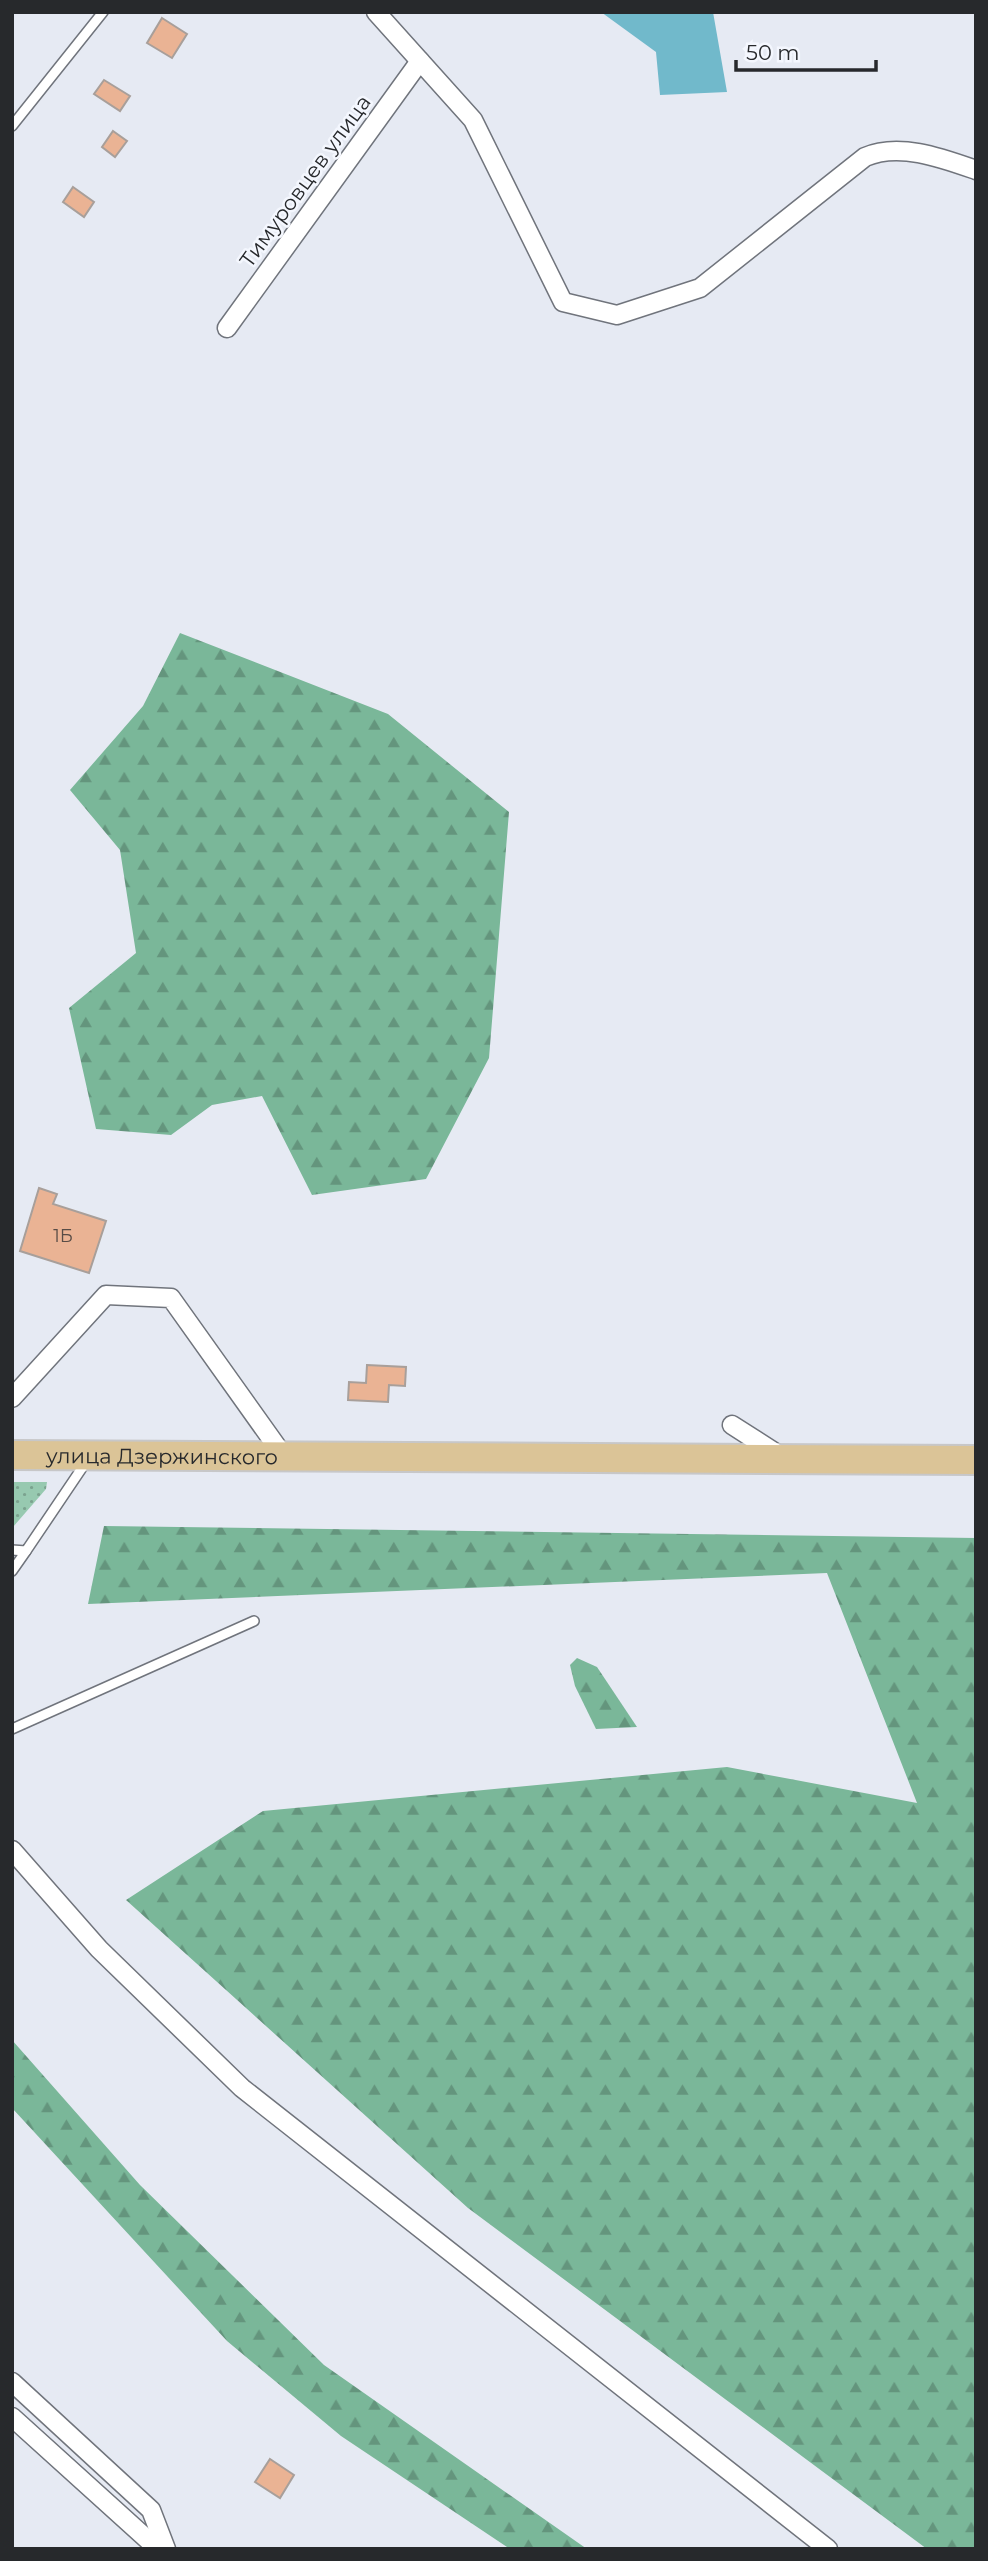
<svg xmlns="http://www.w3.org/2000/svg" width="988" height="2561" font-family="Montserrat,sans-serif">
<defs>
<pattern id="grass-dots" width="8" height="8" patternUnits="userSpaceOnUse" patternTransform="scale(1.75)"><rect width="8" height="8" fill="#97c9b0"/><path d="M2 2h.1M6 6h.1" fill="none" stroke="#7ba38f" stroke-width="1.8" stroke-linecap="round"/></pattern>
<pattern id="forest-firs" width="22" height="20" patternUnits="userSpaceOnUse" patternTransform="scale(1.75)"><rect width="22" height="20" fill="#7ab799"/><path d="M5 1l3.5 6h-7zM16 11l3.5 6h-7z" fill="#64957d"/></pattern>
</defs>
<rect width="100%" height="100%" fill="#e6eaf3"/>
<!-- grass -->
<polygon fill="url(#grass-dots)" points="12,1482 47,1482 46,1489 13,1527"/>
<!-- forest -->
<g fill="url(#forest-firs)">
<polygon points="180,633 388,714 509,812 489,1058 426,1179 312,1195 262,1096 212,1105 171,1135 96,1129 69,1008 136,953 120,850 70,790 143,706"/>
<polygon points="104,1526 976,1538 976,2549 927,2549 468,2208 126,1900 263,1811 727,1767 917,1803 827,1573 88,1604"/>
<polygon points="577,1658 597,1667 637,1727 596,1729 575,1686 570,1665"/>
<polygon points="12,2040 140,2185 324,2365 587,2549 510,2549 341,2436 227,2341 12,2108"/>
</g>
<!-- water -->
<polygon fill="#71b9cb" points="601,12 713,12 727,92 660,95 656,52"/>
<!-- building -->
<g fill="#eab394" stroke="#a89f9a" stroke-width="2">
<polygon points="162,18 187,34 172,58 147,43"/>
<polygon points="104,80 130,96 120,111 94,94"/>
<polygon points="113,131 127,141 115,157 102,147"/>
<polygon points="73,187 94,202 84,217 63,202"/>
<polygon points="39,1188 57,1194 53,1204 106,1221 89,1273 20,1251"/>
<polygon points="367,1365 406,1367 405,1386 389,1385 388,1402 348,1400 349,1382 366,1383"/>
<polygon points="270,2459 294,2475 280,2498 255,2482"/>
</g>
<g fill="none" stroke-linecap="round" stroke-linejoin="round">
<defs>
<g id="lane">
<polyline points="12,126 103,12"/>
<polyline points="12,1550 26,1551 86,1462"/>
<polyline points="12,1571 26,1551"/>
<polyline points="12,1729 254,1621"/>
</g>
<g id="street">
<path d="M 376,12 L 473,120 L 563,302 L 617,315 L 700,288 L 865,157 C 899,142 942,158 976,170"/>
<polyline points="227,328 420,61"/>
<polyline points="12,1398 106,1295 171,1298 285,1458"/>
<polyline points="732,1425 782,1457"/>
<polyline points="12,1850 99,1949 242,2088 828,2549"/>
<polyline points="12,2382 151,2510 166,2549"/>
<polyline points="12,2417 158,2549"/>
</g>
<g id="primary">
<path id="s1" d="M 12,1455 L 976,1460"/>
</g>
</defs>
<!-- lane casing -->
<use href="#lane" stroke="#70747c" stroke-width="12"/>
<!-- street casing -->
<use href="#street" stroke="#70747c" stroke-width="21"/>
<!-- primary casing -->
<use href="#primary" stroke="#c7c7c8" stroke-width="32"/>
<!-- lane -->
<use href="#lane" stroke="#fff" stroke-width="9"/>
<!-- street -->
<use href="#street" stroke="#fff" stroke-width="18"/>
<!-- primary -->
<use href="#primary" stroke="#dbc497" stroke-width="28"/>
</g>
<g text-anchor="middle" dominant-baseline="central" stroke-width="5" stroke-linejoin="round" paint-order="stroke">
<!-- number labels -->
<g font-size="18" fill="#584c46">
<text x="63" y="1236">1Б</text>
</g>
<!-- street labels -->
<g font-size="21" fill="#27292c" stroke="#f4f7fe">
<text transform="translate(305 181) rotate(-54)">Тимуровцев улица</text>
<text stroke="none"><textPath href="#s1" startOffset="150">улица Дзержинского</textPath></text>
</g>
</g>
<!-- border -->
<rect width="988" height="2561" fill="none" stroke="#27292c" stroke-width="28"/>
<!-- scale -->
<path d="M736 60v10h140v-10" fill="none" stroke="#27292c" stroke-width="3.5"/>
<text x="746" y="60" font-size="21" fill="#27292c" stroke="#f4f7fe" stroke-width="5" paint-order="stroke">50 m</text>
</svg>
